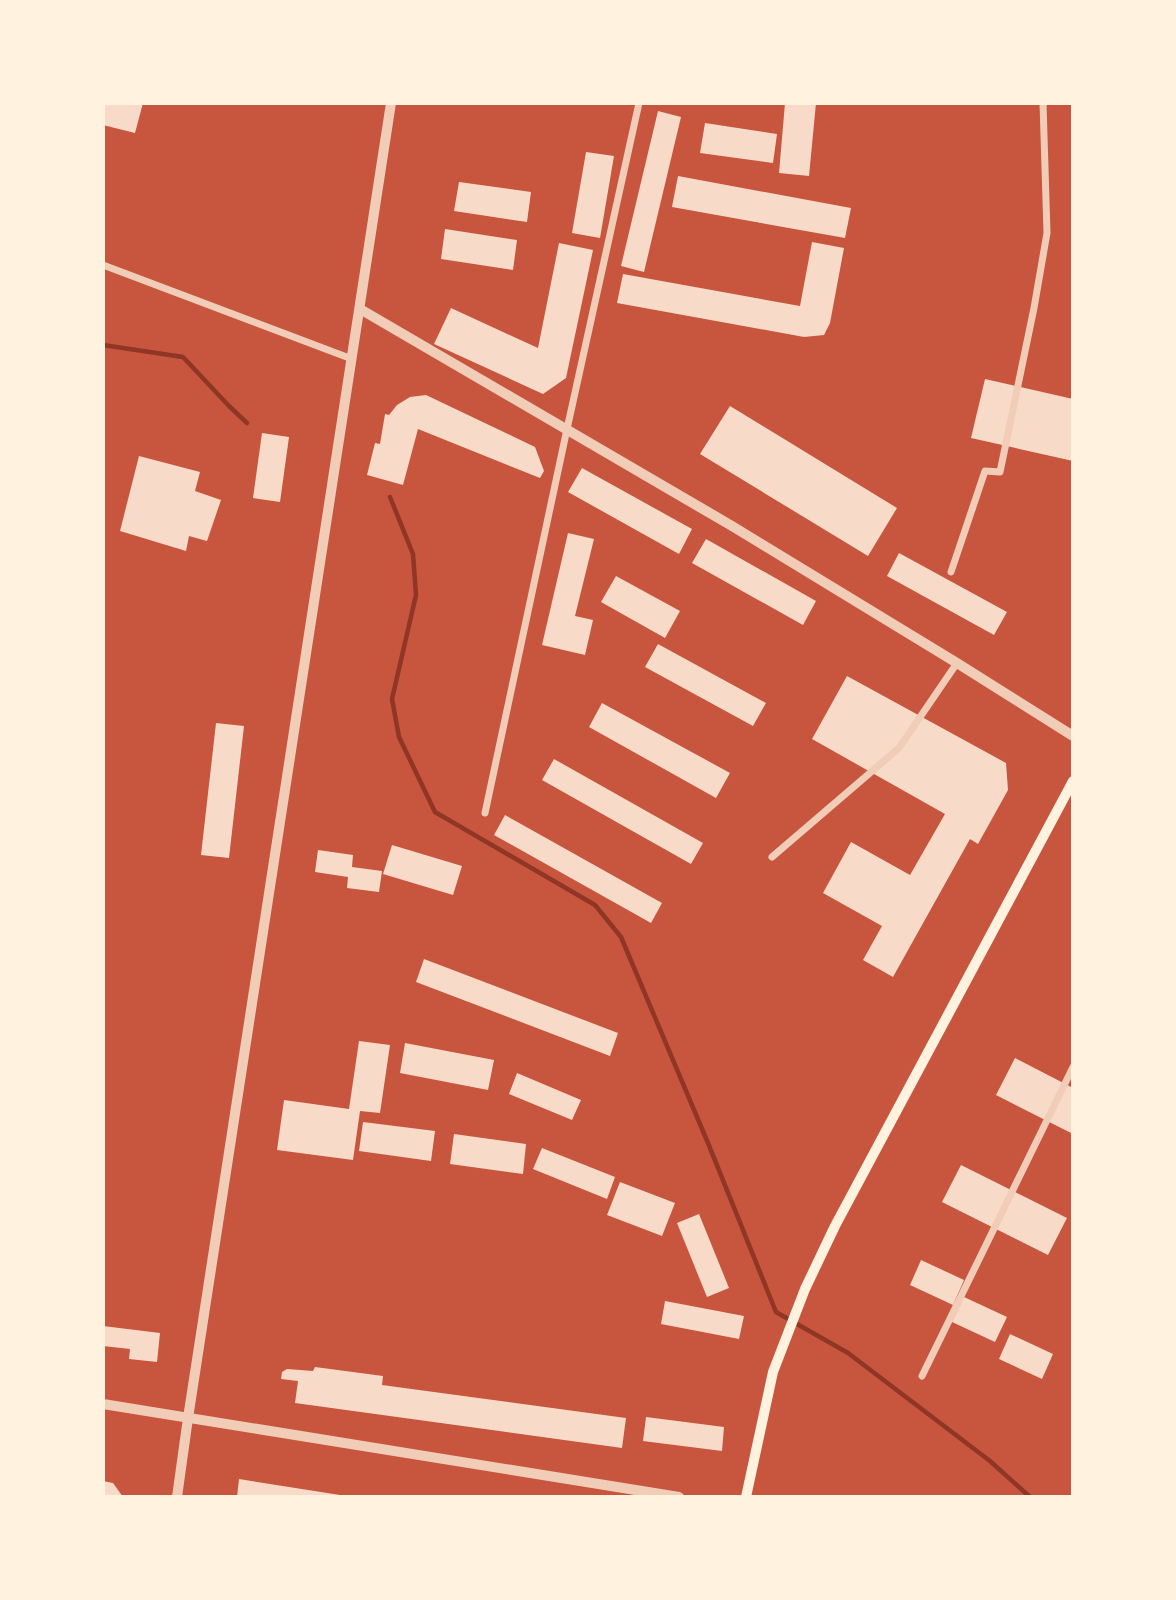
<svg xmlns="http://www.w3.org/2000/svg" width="1176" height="1600" font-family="Bitter,serif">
<rect width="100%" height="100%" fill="#c8553d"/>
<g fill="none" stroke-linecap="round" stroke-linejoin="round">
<!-- stream -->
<g stroke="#8f3625" stroke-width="4.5">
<polyline points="103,345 183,357 229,406 247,423"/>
<polyline points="390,497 413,554 416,595 392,699 399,737 435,812 595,905 621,937 708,1143 776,1312 848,1353 990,1461 1030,1497"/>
</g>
</g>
<!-- building -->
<g fill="#f7dbc8">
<polygon points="103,103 143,103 135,133 103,125"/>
<polygon points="785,103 816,103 809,176 779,173"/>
<polygon points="658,111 681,117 644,272 621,266"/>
<polygon points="705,123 777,134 773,163 700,153"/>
<polygon points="586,152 614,156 600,238 572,233"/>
<polygon points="678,176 851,208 845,238 672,207"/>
<polygon points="459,182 531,192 527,222 454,211"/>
<polygon points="445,229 517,240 513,270 441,259"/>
<polygon points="812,242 844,248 830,323 824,335 804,337 617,303 623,274 800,306"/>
<polygon points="559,243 593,250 566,378 543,394 434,344 451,308 538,348"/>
<polygon points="985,379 1073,399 1073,461 971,438"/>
<polygon points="426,395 535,447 544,471 540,478 418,429 403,485 367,475 375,443 380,444 385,414 389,415 397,405 410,397"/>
<polygon points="730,406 897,508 868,556 700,454"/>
<polygon points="262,433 289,437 280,502 253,498"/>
<polygon points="139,456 200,472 195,491 221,500 207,541 189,536 186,551 120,531"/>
<polygon points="582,468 692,529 679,554 568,492"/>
<polygon points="568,533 594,539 575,616 593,620 585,655 542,645"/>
<polygon points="706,539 816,601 803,625 692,563"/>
<polygon points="899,553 1007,612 994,635 887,576"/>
<polygon points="616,576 680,611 665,638 601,602"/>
<polygon points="658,644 766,703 753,726 645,667"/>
<polygon points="847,676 1006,763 1008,790 978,844 970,839 893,977 863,960 882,926 823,893 851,842 910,875 945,814 812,739"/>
<polygon points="602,703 730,773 716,798 589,727"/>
<polygon points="216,723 244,726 229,858 201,855"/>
<polygon points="554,759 703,843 691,864 542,780"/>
<polygon points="505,815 662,903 651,923 494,835"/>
<polygon points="392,845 462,866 453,895 383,874"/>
<polygon points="318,850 353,855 352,867 382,871 379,892 347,888 348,877 315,872"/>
<polygon points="424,959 618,1033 610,1056 416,982"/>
<polygon points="359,1041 390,1045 380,1113 360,1111 353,1160 277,1150 284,1100 349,1109"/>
<polygon points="405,1043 494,1060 488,1090 400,1073"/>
<polygon points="1015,1058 1073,1088 1073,1134 996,1095"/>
<polygon points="517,1073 581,1100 572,1120 509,1094"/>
<polygon points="363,1122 435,1131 431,1161 359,1151"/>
<polygon points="454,1134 526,1144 523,1174 450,1164"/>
<polygon points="542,1148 615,1177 607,1199 533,1169"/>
<polygon points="961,1165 1067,1218 1048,1255 942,1202"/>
<polygon points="620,1182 675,1203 662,1236 607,1215"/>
<polygon points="699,1214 729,1288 707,1297 677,1223"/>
<polygon points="921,1260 964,1280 953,1305 910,1285"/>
<polygon points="964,1297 1007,1317 995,1342 952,1322"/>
<polygon points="665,1301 744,1316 739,1339 661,1324"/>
<polygon points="103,1326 160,1333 157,1362 129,1359 130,1349 103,1346"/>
<polygon points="1010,1334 1053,1354 1042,1379 999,1359"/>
<polygon points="315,1367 383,1376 382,1385 626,1418 622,1448 295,1403 298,1381 281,1379 282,1372 287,1369 313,1371"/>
<polygon points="646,1417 724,1427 722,1451 643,1441"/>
<polygon points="239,1479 340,1495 339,1497 237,1497"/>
<polygon points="103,1481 113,1483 123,1497 103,1497"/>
</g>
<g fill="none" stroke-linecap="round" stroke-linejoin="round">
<!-- minor -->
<g stroke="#f1ccb7" stroke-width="7">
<polyline points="103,265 352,359"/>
<polyline points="951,572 985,471 1000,472 1034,308 1047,233 1043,103"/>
<polyline points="485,813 567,429 639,103"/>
<polyline points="772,857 899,748 957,663"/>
<polyline points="922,1376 1073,1067"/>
</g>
<!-- tertiary -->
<g stroke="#f1ccb7" stroke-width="10">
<polyline points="360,309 732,526 957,663 1073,736"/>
<polyline points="103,1404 679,1497"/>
<polyline points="177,1497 188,1418 391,103"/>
</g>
<!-- secondary -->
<polyline stroke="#fff3e0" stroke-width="10" points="746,1497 773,1372 805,1289 835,1226 1073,781"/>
</g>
<!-- border -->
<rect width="1176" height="1600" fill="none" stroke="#fff3e0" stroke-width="210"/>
</svg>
